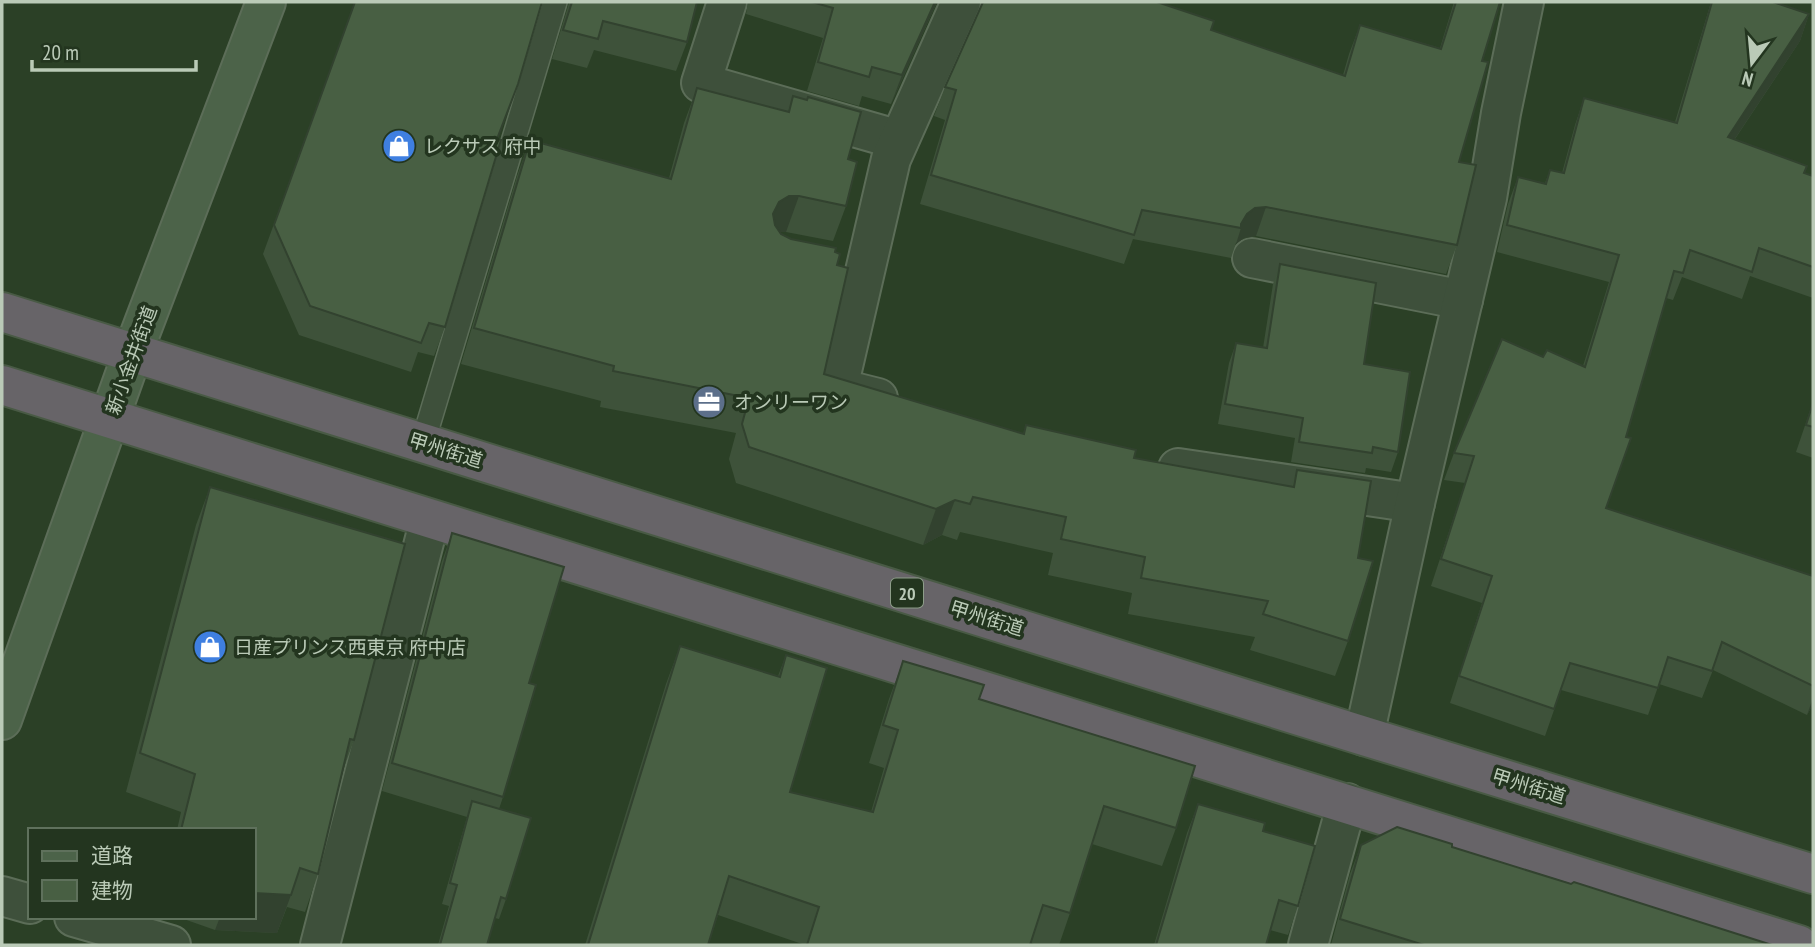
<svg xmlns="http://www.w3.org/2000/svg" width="1815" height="947" font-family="'PT Sans Narrow','Noto Sans JP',sans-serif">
<rect width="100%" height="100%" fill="#2b4026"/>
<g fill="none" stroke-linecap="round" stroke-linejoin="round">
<defs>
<polyline id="service" points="423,442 555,2"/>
<g id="minor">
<polyline points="727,2 701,83 899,140"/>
<polyline points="1252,258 1463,300"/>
<polyline points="878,398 838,388 891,159 961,2"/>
<polyline points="1178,468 1415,503"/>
<polyline points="1364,736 1415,503 1487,198 1501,113 1524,2"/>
<polyline points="2,896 30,904"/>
<polyline points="74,917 171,945"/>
<polyline points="320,945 430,519"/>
<polyline points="1308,945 1347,803"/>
</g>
<polyline id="secondary" points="2,720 133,352 266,2"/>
<g id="trunk">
<polyline points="2,312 1364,736 1813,874"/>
<path d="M 2,385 C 600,574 1200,757 1799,945"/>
</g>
</defs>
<!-- service casing -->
<use href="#service" stroke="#5c6d58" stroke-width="26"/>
<!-- minor casing -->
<use href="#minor" stroke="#5c6d58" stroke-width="42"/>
<!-- secondary casing -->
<use href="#secondary" stroke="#5c6d58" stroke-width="42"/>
<!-- trunk casing -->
<use href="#trunk" stroke="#495a45" stroke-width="42"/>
<!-- service -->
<use href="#service" stroke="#3e503b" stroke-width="23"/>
<!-- minor -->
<use href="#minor" stroke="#3e503b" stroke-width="38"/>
<!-- secondary -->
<use href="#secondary" stroke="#4c6349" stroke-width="38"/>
<!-- trunk -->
<use href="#trunk" stroke="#676468" stroke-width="38"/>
</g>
<!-- wall -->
<g fill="#3e523a">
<polygon points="355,2 498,139 445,327 434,356 418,352 411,372 299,335 263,254"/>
<polygon points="569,2 697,2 687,42 676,71 594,50 587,68 552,59 568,6"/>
<polygon points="748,2 937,2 891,104 862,96 859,106 807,91 823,38 746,14"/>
<polygon points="1454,2 1500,2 1482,61 1459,162 1457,245 1446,274 1256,236 1244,238 1236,243 1231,258 1133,239 1124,264 920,204 945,120 934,116 945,87 1211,30 1343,75 1349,54 1360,25 1440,48"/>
<polygon points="1711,2 1773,2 1809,14 1800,41 1735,139 1804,173 1813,176 1813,298 1750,276 1742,299 1682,277 1673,300 1666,298 1606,508 1813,576 1813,707 1812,706 1807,715 1713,670 1702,698 1659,684 1648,715 1561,690 1545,736 1450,703 1482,603 1431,586 1465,483 1444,480 1454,453 1543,357 1583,366 1609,282 1497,252 1508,204 1518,177 1545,183 1550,170 1562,173 1575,125 1584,98 1675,122"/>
<polygon points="697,88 787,112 793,96 848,159 846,206 833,241 786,232 780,232 781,234 791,239 835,252 837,265 824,374 1023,434 1026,425 1134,458 1291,487 1297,470 1358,558 1348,641 1335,676 1250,650 1255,637 1128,614 1132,593 1048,575 1053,553 960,532 957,540 942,535 923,545 736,483 729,459 736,433 600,407 601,401 461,364 517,176 530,140 669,178 684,123"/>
<polygon points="1280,264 1364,364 1398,452 1391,472 1366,468 1365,473 1291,462 1295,438 1218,424 1229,363 1236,343 1263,348 1273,284"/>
<polygon points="1813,402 1813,458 1796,452"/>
<polygon points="210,487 354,740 341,776 318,874 305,912 287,907 277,933 215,930 178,917 254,917 254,830 177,830 181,812 126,792 196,525"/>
<polygon points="452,533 529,683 503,797 499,809 506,899 499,919 495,918 487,945 438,945 449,906 442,904 467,817 382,791 442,561"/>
<polygon points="680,646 778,676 786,655 790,792 871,812 884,768 869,763 889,699 903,661 979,699 1176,828 1162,866 1092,844 1070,913 1059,945 1036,945 1031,943 1030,945 805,945 718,915 708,945 585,945 666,684"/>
<polygon points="1198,804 1298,906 1288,935 1270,930 1266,945 1154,945 1187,833"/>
<polygon points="1361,845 1452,847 1772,945 1331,945 1350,874"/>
</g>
<!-- shaded-wall -->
<g fill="#32422f">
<polygon points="935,2 937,2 891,104 902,75"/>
<polygon points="1809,14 1800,41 1718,164 1728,137"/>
<polygon points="789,196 799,196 786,232 776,232 773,214 779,202"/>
<polygon points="1266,207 1256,236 1244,238 1236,244 1241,228 1240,228 1247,214 1255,208"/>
<polygon points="955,500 942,535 923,545 936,509"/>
<polygon points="1813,698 1812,706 1807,715"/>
<polygon points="254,893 291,895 277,933 215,930 220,917 254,917"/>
</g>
<!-- building -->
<g fill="#485f43" stroke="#32422f" stroke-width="2">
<polygon points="355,2 542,2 518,84 497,139 501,140 445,327 429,323 421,343 310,306 274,225"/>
<polygon points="572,2 697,2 687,42 603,21 598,39 563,30"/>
<polygon points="812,2 935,2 902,75 872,67 869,77 818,62 833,8"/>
<polygon points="983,2 1157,2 1214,21 1211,30 1345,76 1360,25 1441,49 1456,2 1500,2 1482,61 1488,62 1459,162 1476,165 1457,245 1266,207 1255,208 1247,214 1241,224 1241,228 1142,210 1134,235 931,175 956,90 945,87"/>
<polygon points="1712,2 1773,2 1809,14 1728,137 1807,166 1804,173 1813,176 1813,267 1759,248 1752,272 1690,250 1683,273 1674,271 1626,437 1631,438 1606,508 1813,576 1813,686 1722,642 1712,671 1668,657 1658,688 1570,663 1554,709 1459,676 1492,576 1441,559 1474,456 1454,453 1502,339 1543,357 1547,350 1585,367 1619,255 1507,225 1518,177 1546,184 1550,170 1564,173 1584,98 1677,123"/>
<polygon points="697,88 789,112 793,96 807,100 808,97 861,112 848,159 857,162 846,206 799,196 789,196 779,202 773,214 775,225 781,234 791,239 836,248 835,252 840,254 837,265 848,268 824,374 1024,434 1026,425 1136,450 1134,458 1294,487 1297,470 1371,481 1358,558 1373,561 1348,641 1263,614 1268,601 1141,578 1145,557 1061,539 1066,517 973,497 970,504 955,500 936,509 749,447 742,424 749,398 613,371 614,366 474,328 530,140 671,179"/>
<polygon points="1280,264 1376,283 1364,364 1410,372 1398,452 1373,447 1372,453 1299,442 1303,418 1225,404 1236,343 1267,348"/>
<polygon points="1813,403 1813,427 1806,425"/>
<polygon points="210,487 405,544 354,740 350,739 318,874 300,868 291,895 254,893 254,830 181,830 195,774 140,753"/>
<polygon points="452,533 564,567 529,683 536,685 503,797 392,763"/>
<polygon points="680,646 780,677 786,655 827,668 790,792 873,812 898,730 883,725 903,661 984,685 979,699 1195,766 1176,828 1104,806 1070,913 1043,905 1030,945 807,945 819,907 729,876 708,945 588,945"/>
<polygon points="472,801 531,818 506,899 501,897 487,945 440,945 457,885 450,883"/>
<polygon points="1198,804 1265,823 1263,831 1315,846 1298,906 1279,900 1266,945 1156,945"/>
<polygon points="1397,827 1452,844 1452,847 1571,884 1574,882 1772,945 1424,945 1340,919 1361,845"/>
</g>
<!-- icons -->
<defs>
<symbol id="shop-disc" viewBox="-11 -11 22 22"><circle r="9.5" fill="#3f7fe0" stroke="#23351f"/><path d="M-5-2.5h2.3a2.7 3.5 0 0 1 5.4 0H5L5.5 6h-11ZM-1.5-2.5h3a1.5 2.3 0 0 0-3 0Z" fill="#fff"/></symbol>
<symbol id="office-disc" viewBox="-11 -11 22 22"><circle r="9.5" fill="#5c6f8a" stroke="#23351f"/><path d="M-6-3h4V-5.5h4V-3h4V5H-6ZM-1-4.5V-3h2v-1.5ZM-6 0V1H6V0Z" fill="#fff"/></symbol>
</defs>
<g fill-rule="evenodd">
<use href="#shop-disc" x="380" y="127" width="38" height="38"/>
<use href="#office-disc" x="690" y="383" width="38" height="38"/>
<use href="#shop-disc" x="191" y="628" width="38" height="38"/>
</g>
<g text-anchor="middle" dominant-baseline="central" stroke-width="7" stroke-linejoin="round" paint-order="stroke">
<!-- shield labels -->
<rect fill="#23351f" stroke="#8d9d89" stroke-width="2" x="891" y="578.5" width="32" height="29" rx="5"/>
<g font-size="18" font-weight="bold" fill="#bacab7">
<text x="907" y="593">20</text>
</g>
<!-- poi labels -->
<g font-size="19" fill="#bacab7" stroke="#23351f" text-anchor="start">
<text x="424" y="146">レクサス 府中</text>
<text x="734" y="402">オンリーワン</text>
<text x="234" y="647">日産プリンス西東京 府中店</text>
</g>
<!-- street labels -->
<g font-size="19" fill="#bacab7" stroke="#23351f">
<text transform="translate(131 360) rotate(-70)">新小金井街道</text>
<text transform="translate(446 450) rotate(17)">甲州街道</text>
<text transform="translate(987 618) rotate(17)">甲州街道</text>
<text transform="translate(1529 786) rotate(17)">甲州街道</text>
</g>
</g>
<!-- border -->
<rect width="1815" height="947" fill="none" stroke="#bacab7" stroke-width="7"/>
<!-- legend -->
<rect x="28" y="828" width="228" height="91" fill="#23351f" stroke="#5f715c" stroke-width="2"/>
<rect x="42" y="851" width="35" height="10" fill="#4c6349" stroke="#5f715c" stroke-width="2"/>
<text x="91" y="863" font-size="21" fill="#bacab7">道路</text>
<rect x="42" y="880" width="35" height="21" fill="#485f43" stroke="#5f715c" stroke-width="2"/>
<text x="91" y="898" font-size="21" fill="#bacab7">建物</text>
<!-- north arrow -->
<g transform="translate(1752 63) rotate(196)" stroke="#23351f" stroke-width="5" paint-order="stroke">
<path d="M0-5L12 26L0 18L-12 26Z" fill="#bacab7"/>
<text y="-10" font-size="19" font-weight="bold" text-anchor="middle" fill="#bacab7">N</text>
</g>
<!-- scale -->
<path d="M32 60v10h164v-10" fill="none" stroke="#bacab7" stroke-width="3.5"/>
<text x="42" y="60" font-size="21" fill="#bacab7" stroke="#23351f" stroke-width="5" paint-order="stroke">20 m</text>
</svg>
